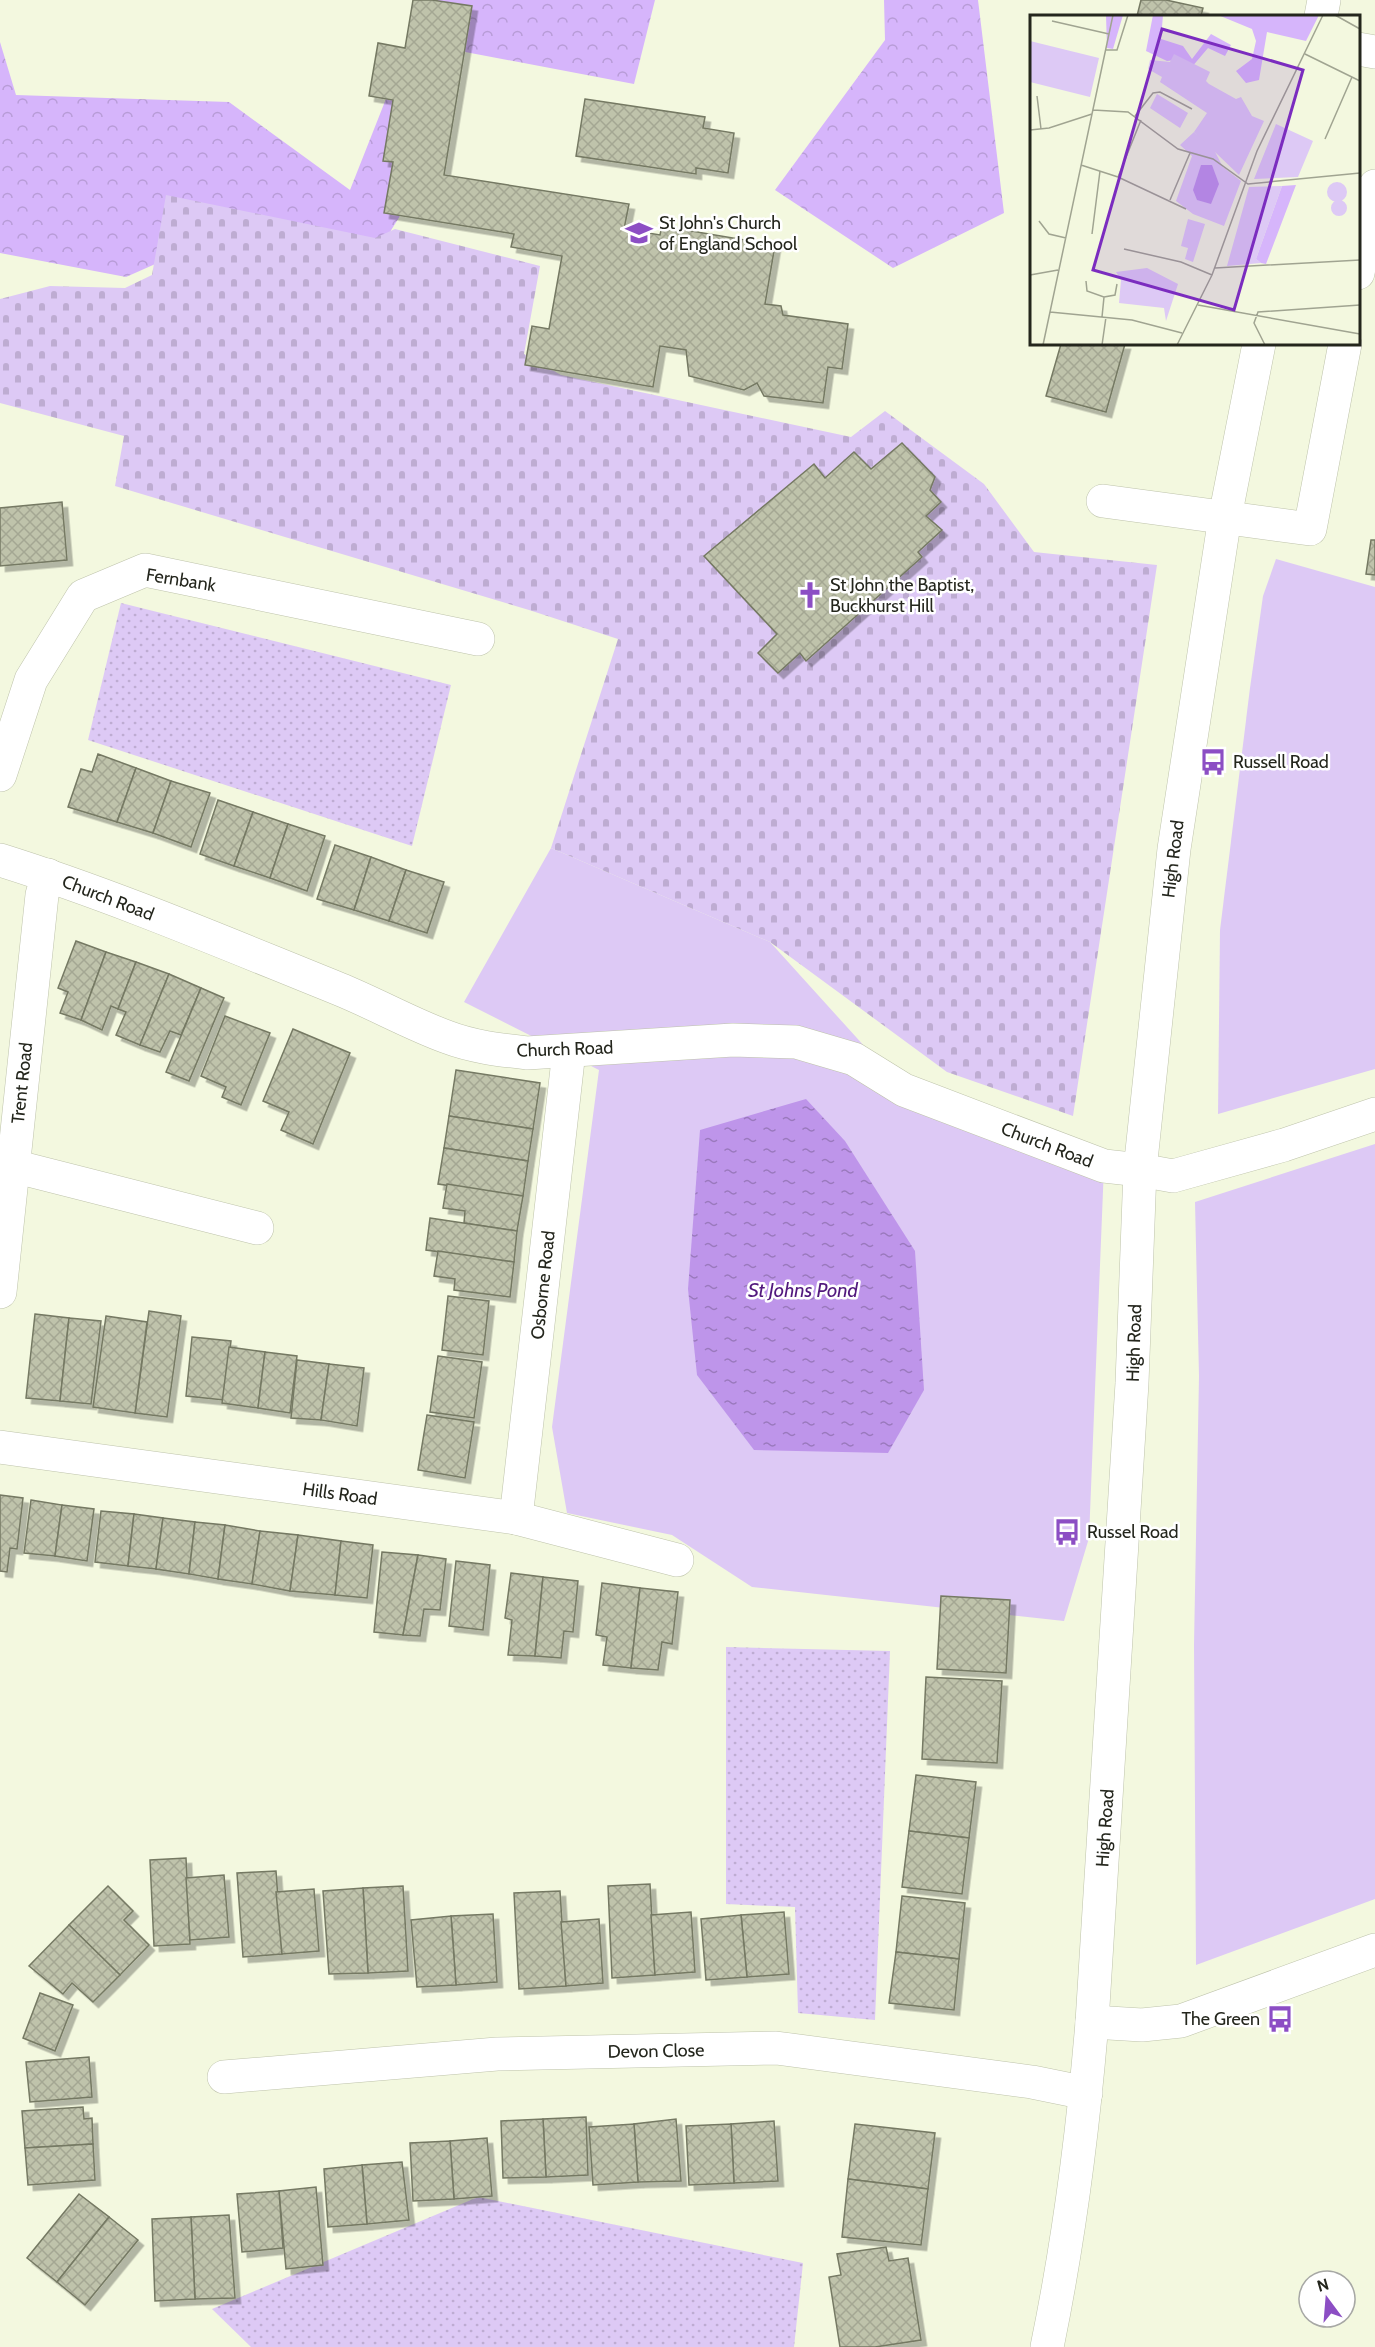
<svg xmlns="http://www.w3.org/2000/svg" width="1375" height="2347" font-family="Cabin,sans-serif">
<defs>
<pattern id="forest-crowns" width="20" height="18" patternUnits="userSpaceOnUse" patternTransform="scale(1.5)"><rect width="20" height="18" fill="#d6b5fb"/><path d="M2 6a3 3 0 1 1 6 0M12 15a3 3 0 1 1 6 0" fill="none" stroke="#b89cd7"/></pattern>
<pattern id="cemetery-stones" width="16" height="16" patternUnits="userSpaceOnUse" patternTransform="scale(1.5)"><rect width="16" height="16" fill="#ddc9f5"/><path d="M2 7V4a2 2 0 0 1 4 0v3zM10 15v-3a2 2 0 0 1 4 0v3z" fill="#beacd2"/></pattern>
<pattern id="garden-dots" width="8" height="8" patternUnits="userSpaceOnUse" patternTransform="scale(1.5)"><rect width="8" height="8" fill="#ddc9f5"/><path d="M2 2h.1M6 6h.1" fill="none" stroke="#beacd2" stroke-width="1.8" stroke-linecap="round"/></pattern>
<pattern id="water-ripples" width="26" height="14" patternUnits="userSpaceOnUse" patternTransform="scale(1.5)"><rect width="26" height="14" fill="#be95ea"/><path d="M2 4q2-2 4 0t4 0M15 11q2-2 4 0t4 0" fill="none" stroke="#9a79bd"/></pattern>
<pattern id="building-cross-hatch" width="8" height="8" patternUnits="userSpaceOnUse" patternTransform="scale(1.5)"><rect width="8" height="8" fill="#bfc3ab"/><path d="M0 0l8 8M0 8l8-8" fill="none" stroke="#a4a793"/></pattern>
<filter id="shadow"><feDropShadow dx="5.5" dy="5.5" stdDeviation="0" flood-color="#0004"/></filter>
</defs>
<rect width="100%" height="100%" fill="#f3f8df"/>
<!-- grass -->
<g fill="#ddc9f5">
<polygon points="1276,559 1375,587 1375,1069 1218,1114 1220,930 1250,688 1263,596"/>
<polygon points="551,848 770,942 904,1090 1104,1166 1089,1538 1064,1621 752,1587 672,1535 567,1513 552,1427 599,1070 464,1002"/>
<polygon points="1375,1144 1375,1899 1196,1965 1194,1645 1199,1376 1195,1202"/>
</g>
<!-- forest -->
<g fill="url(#forest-crowns)">
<polygon points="425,0 655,0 634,84 460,51 413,195 362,277 207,241 126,277 0,253 0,42 16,95 229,102 350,190"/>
<polygon points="884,0 978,0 1004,213 893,268 775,190 885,40"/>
</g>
<!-- cemetery -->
<polygon fill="url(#cemetery-stones)" points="166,195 375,238 395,229 540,266 524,354 561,375 851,437 885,411 984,484 1034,552 1157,565 1073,1116 947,1072 770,942 551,848 618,639 529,610 115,486 124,436 0,403 0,299 50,286 125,288 152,275"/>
<!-- garden -->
<g fill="url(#garden-dots)">
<polygon points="121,603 451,685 412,846 88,740"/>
<polygon points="726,1647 890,1651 875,2020 798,2013 795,1907 726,1904"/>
<polygon points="478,2197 803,2263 794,2347 251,2347 212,2309"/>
</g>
<!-- water -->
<polygon fill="url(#water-ripples)" points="806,1099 845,1141 915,1251 924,1390 888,1453 754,1450 697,1375 688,1289 700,1130"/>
<!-- building -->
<g fill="url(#building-cross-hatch)" stroke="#757963" stroke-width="1.5" filter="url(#shadow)">
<polygon points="413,0 432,0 472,6 444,175 629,204 624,229 660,235 662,226 775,245 765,304 781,306 783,315 848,324 842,369 828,367 823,403 764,396 757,383 744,390 689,376 686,350 660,346 653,387 525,365 532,326 549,329 562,256 511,247 514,234 384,213 393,162 383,161 393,100 369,96 378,43 405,48"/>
<polygon points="1141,0 1166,0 1203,8 1201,16 1137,16"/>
<polygon points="585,99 705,117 703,128 734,133 728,173 696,168 696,174 576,156"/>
<polygon points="1061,344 1125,344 1106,412 1046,396"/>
<polygon points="902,443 935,477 930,490 941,502 926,516 942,530 918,552 922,557 806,661 800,653 778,673 758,653 777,634 704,556 814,464 825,478 854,452 871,469"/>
<polygon points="62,502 67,560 0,566 0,508"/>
<polygon points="1371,540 1375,540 1375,575 1366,574"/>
<polygon points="98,754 136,768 117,822 68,807 81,769 92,772"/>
<polygon points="136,768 171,781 153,833 117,822"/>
<polygon points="171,781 210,793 191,847 153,833"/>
<polygon points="218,800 253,812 234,866 200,854"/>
<polygon points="253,812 288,824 270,878 234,866"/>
<polygon points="288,824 325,836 307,891 270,878"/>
<polygon points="335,845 371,857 354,910 317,899"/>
<polygon points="371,857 406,870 389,921 354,910"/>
<polygon points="406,870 444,882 427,933 389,921"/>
<polygon points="76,941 106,952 81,1020 60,1013 68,992 58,988"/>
<polygon points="106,952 136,962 118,1009 111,1006 102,1030 81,1020"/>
<polygon points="136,962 169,974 140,1045 116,1035 126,1012 118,1009"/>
<polygon points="169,974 201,988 181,1035 170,1031 160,1052 140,1045"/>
<polygon points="201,988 224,998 189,1081 166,1072"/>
<polygon points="225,1016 270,1033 241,1105 222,1097 226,1087 201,1076"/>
<polygon points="293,1029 350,1053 313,1144 281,1130 289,1112 263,1101"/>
<polygon points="456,1070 540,1083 533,1129 449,1116"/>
<polygon points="449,1116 533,1129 528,1161 444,1148"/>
<polygon points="444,1148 528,1161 523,1196 438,1184"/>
<polygon points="447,1184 523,1196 517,1231 464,1223 465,1211 443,1208"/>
<polygon points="430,1218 517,1231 514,1262 426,1250"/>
<polygon points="438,1251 514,1262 510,1297 454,1290 455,1279 434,1276"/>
<polygon points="448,1296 489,1301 483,1355 442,1350"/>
<polygon points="149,1311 181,1316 167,1417 135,1413"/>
<polygon points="35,1314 69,1318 60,1401 26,1398"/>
<polygon points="106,1316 147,1322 135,1413 93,1407"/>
<polygon points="69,1318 101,1321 91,1404 60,1401"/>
<polygon points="192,1337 231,1341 224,1400 186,1396"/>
<polygon points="229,1347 265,1352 258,1408 222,1403"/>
<polygon points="265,1352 297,1356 290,1413 258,1408"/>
<polygon points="438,1356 482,1362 474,1418 430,1412"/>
<polygon points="297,1360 329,1364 321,1420 291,1418"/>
<polygon points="329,1364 364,1368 357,1426 321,1420"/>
<polygon points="427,1415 474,1422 465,1478 418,1470"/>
<polygon points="0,1495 23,1498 17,1549 10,1548 7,1572 0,1571"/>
<polygon points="31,1500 62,1505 55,1556 24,1553"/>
<polygon points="62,1505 94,1509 87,1561 55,1556"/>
<polygon points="101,1511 134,1514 128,1566 95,1562"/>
<polygon points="134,1514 163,1518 156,1569 128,1566"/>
<polygon points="163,1518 195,1522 189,1574 156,1569"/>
<polygon points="195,1522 225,1525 218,1579 189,1574"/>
<polygon points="225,1525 260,1531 252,1584 218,1579"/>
<polygon points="260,1531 298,1535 290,1591 252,1584"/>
<polygon points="298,1535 341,1541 335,1595 290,1591"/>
<polygon points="341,1541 373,1545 367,1598 335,1595"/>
<polygon points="382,1552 418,1555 403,1635 374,1632"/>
<polygon points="418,1555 446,1559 440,1610 424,1609 420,1636 403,1635"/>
<polygon points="456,1561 490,1565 483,1630 449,1626"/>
<polygon points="511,1573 543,1577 535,1656 508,1655 512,1620 505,1618"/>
<polygon points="543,1577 578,1581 573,1632 564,1631 561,1658 535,1656"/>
<polygon points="602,1583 640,1588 631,1668 603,1665 607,1637 596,1635"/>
<polygon points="640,1588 678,1592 672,1644 662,1642 658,1670 631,1668"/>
<polygon points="941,1596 1010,1600 1006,1673 937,1669"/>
<polygon points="926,1677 1002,1681 997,1763 922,1759"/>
<polygon points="916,1775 976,1782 969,1838 909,1831"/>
<polygon points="909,1831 969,1838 962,1894 902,1887"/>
<polygon points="186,1858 190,1944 154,1946 150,1860"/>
<polygon points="276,1871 282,1954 243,1957 237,1873"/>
<polygon points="224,1875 229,1937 190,1940 186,1878"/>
<polygon points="650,1884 655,1975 612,1978 608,1886"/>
<polygon points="108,1886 133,1911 124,1920 149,1945 120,1975 69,1925"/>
<polygon points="403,1886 408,1971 368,1973 363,1888"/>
<polygon points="363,1888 368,1973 329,1974 323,1891"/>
<polygon points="314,1889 319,1951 282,1954 276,1892"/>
<polygon points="560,1891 566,1986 519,1989 514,1893"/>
<polygon points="902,1896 965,1903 959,1959 896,1952"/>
<polygon points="691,1912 695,1972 655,1975 651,1915"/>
<polygon points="784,1912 789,1974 747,1977 741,1915"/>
<polygon points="493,1914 497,1982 456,1985 451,1916"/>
<polygon points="741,1915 747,1977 706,1980 701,1919"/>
<polygon points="451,1916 456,1985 417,1987 411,1920"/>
<polygon points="599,1919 603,1983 566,1986 561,1922"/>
<polygon points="69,1925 120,1975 93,2002 72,1983 63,1994 29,1966"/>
<polygon points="896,1952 959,1959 954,2010 889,2003"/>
<polygon points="40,1993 73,2005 55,2051 23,2038"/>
<polygon points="89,2057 92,2097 30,2102 26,2062"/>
<polygon points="83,2107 84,2119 92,2118 93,2144 25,2148 22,2111"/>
<polygon points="586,2117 588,2175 546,2177 543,2119"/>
<polygon points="543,2119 546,2177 503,2178 501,2121"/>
<polygon points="676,2119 681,2181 638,2182 634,2124"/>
<polygon points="774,2121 778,2181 734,2183 731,2124"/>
<polygon points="634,2124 638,2182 593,2185 589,2127"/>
<polygon points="731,2124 734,2183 689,2185 686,2126"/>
<polygon points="855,2124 935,2133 928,2189 848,2179"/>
<polygon points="487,2138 492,2196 454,2199 450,2141"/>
<polygon points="450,2141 454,2199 413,2201 410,2143"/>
<polygon points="93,2144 95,2180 28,2185 25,2148"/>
<polygon points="402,2162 409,2220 367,2224 362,2165"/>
<polygon points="362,2165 367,2224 328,2227 324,2169"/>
<polygon points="848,2179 928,2189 921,2245 842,2237"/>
<polygon points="316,2187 323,2265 286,2269 279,2191"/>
<polygon points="279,2191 283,2248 242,2252 237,2194"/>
<polygon points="79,2194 109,2217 57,2282 27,2258"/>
<polygon points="229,2215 235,2298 195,2299 191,2217"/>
<polygon points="109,2217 138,2240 85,2305 57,2282"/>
<polygon points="191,2217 195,2299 155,2301 152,2219"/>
<polygon points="886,2247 889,2261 908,2258 921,2340 875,2347 840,2347 829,2277 841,2275 837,2254"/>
</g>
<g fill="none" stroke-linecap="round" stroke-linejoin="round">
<defs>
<g id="minor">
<polyline points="1358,49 1375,52"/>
<polyline points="1358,273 1375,186"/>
<polyline points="1103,501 1310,529 1345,344"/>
<polyline points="0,775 31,680 83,596 145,570 478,639"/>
<path d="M 0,860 C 115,896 227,944 339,989 C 376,1004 411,1024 447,1037 C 473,1047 501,1050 527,1053 L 733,1040 L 796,1042 L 854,1059 L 904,1090 L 1104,1166 L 1140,1170 L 1173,1176 L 1284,1145 L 1375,1114"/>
<polyline points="13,1166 257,1228"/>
<polyline points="0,1292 42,895 48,875"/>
<polyline points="0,1447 516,1518 677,1560"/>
<polyline points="516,1518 569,1051"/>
<polyline points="224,2077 497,2054 776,2048 1032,2082 1086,2093"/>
</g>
<g id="major">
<polyline points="1321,16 1324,0"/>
<polyline points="1092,2022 1142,2025 1181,2021 1375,1950"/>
<path d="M 1047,2347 C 1069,2240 1083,2131 1092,2022 L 1132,1383 L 1140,1170 L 1174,849 L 1225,517 L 1259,344"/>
</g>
</defs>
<!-- minor casing -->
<use href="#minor" stroke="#bec3ab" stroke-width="34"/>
<!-- major casing -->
<use href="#major" stroke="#bec3ab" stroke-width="34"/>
<!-- minor -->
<use href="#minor" stroke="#fff" stroke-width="33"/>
<!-- major -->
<use href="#major" stroke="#fff" stroke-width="33"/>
</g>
<!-- icons -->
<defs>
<symbol id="school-bare" viewBox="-9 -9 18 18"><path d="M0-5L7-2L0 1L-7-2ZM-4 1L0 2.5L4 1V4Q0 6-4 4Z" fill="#8c4ec4" stroke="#fff" stroke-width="2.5" paint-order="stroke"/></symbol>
<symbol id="church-bare" viewBox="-9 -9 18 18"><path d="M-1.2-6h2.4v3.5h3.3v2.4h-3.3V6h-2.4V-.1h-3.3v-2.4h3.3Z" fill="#8c4ec4" stroke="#fff" stroke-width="2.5" paint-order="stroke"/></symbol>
<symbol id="bus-bare" viewBox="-9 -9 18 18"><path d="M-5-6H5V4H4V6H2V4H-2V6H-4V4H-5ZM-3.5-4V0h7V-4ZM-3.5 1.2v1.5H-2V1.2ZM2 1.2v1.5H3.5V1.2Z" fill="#8c4ec4" stroke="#fff" stroke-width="2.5" paint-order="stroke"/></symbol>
</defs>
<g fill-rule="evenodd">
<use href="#school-bare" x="620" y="214" width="38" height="38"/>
<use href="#church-bare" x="791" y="576" width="38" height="38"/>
<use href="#bus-bare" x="1194" y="743" width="38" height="38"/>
<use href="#bus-bare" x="1048" y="1513" width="38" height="38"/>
<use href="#bus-bare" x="1261" y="2000" width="38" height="38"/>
</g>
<g text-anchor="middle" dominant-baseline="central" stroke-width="5" stroke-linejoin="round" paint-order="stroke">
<!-- poi labels -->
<g font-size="18" fill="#24261d" stroke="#fff" text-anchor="start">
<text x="659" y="223">St John's Church<tspan x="659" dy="21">of England School</tspan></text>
<text x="830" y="585">St John the Baptist,<tspan x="830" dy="21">Buckhurst Hill</tspan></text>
<text x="1233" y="762">Russell Road</text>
<text x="1087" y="1532">Russel Road</text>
<text x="1260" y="2019" text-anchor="end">The Green</text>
</g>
<!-- street labels -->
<g font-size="18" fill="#24261d" stroke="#fff">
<text transform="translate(181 580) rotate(9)">Fernbank</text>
<text transform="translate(1173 859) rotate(-83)">High Road</text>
<text transform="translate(108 898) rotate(21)">Church Road</text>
<text transform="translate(565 1049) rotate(-2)">Church Road</text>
<text transform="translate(22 1083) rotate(-84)">Trent Road</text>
<text transform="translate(1047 1145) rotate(21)">Church Road</text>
<text transform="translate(543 1285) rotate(-84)">Osborne Road</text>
<text transform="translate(1134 1343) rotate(-88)">High Road</text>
<text transform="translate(340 1494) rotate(8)">Hills Road</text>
<text transform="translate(1105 1828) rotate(-86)">High Road</text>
<text transform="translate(656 2051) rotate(-1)">Devon Close</text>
</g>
<!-- water labels -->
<g font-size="20" font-style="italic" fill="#52197d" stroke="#fff">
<text x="803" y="1290">St Johns Pond</text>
</g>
</g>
<!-- overview -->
<g transform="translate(1030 15)">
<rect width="330" height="330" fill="#f3f8df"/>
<path d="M 0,26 L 69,43 L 60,82 L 0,67 ZM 246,109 L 283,126 L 268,162 L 224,164 ZM 164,117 L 183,133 L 193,152 L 211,166 L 194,211 L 163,199 L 146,186 L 162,141 L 150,130 ZM297 177a10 10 0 1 1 20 0a10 10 0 1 1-20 0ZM 252,171 L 226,244 L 231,248 L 197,251 L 219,172 ZM301 193a8 8 0 1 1 16 0a8 8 0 1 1-16 0Z" fill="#ddc9f5"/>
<path d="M 76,0 L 93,0 L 83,34 L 77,33 ZM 123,0 L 133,0 L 131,24 L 153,31 L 162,44 L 181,19 L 201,30 L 195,41 L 178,33 L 161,53 L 146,45 L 137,46 L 116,36 ZM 188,0 L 289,0 L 276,26 L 237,17 L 229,65 L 216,68 L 206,56 L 222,44 L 226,26 L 222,14 ZM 266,170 L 236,249 L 231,248 L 226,244 L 252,171 Z" fill="#d6b5fb"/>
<path d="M 144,39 L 180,57 L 176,66 L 179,69 L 206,84 L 211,82 L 222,101 L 234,106 L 209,160 L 164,117 L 177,98 L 130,67 L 132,62 L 118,54 L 120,45 L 140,47 Z" fill="#ddc9f5"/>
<path d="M 127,79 L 158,98 L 150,113 L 120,93 ZM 158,204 L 175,209 L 163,247 L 155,244 L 158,233 L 151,231 ZM 117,253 L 148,269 L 136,306 L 134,293 L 89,288 L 91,265 L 86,257 Z" fill="#ddc9f5"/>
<path d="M 171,150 L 182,150 L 189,169 L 181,189 L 167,185 L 163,175 Z" fill="#be95ea"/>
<path fill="none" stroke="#a0a491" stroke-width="1.5" d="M 305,0 L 330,14M 22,6 L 79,19M 76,35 L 87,35 L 98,0M 275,39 L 330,66M 7,81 L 11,114M 63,95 L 98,97 L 148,134 L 183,144 L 218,169 L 330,158M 105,101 L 123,78 L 130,77 L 162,94M 0,115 L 19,113 L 62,99M 295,124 L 322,62M 51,150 L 88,162 L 156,194M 88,162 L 111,105M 140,185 L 160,138M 9,206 L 19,219 L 36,223M 62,219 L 70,156M 94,234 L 151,247 L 182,260M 185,253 L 330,245M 0,260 L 28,255M 56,266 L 57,276 L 74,282 L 72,302M 74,282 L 85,280 L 87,269M 168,290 L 330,319M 20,297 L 102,305 L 152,318M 13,330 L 83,0M 72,330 L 76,302M 147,330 L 182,260 L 227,136 L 293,0M 235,330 L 224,308 L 228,297 L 330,290"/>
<path fill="#7b2cbf" fill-opacity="0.15" stroke="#7b2cbf" stroke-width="3" d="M 132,14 L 273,55 L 204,295 L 63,255 Z"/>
<rect width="330" height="330" fill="none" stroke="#24261d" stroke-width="3"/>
</g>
<!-- north arrow -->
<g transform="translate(1327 2299) rotate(344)"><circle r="28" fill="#ffffff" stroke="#a7a8a5" stroke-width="1.5"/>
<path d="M0-4.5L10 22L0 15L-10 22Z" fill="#8c4ec4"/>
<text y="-9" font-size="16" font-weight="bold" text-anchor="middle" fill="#24261d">N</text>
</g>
</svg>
